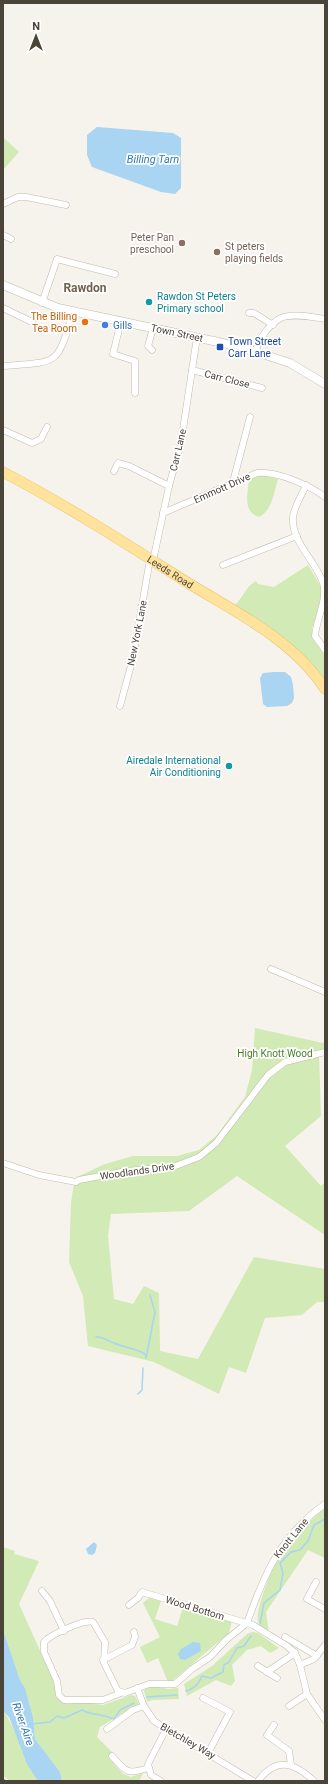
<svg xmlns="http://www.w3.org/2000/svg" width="328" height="1784" font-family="Roboto,sans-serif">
<rect width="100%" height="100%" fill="#f6f3ec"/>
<!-- green -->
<g fill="#d2eab5">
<polygon points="3,137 19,152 3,170"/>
<path d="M 258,476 L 265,476 L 278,479 C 274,492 272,511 259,517 C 242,512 248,493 249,479 Z"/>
<path d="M 308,565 L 321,587 L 322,596 L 312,629 L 312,638 L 325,656 L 325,683 L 234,606 C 243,598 245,587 256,581 L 258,584 L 274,587 Z"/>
<polygon points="255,1028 323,1043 325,1039 325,1053 319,1055 321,1116 285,1146 321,1186 325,1182 325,1235 237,1176 189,1211 111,1214 108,1236 114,1299 133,1304 144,1286 159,1293 160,1351 198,1359 254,1257 325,1269 325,1302 317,1302 302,1315 265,1318 246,1373 229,1367 219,1394 154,1362 88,1346 83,1296 69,1262 71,1202 75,1178 105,1164 133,1156 177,1156 199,1150 217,1135 245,1097 252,1070"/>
<path d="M 325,1507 L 325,1558 L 308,1550 L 266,1612 L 269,1633 C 265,1630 260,1627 258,1622 C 255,1609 273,1566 280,1555 C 292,1537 309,1522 325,1507 Z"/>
<polygon points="3,1547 15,1551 14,1554 39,1561 19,1604 52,1677 61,1701 67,1704 84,1702 103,1705 131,1695 135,1696 139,1704 100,1727 97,1737 112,1752 108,1757 123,1774 131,1777 143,1773 139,1781 62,1781 60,1772 35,1739 33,1717 25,1688 20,1680 3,1630"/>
<polygon points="150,1597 161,1601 155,1619 177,1626 183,1607 232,1621 229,1633 172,1681 168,1682 158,1658 147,1663 140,1647 160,1637 143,1603"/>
<polygon points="252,1632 258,1633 279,1648 270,1653 261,1646 247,1650 232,1665 235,1681 231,1686 216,1680 187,1696 184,1684 212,1666 247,1634"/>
<polygon points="153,1686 168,1689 178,1688 179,1699 152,1700 147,1702 144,1691 145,1689"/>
<path d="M 3,1710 C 17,1731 24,1758 38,1781 L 10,1781 L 3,1776 Z"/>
</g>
<!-- water -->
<g fill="#a9d4f2">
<polygon points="97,127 173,133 181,138 181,188 175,194 161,192 92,167 87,155 87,135"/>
<polygon points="274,672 285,672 291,677 293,685 294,698 292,703 287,706 267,707 263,704 260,678 263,673"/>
<polygon points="94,1542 97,1545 95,1553 92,1555 88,1554 86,1549"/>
<polygon points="3,1630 20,1680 25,1688 33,1717 35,1739 60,1772 62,1781 38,1781 27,1764 9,1717 3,1711"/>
<polygon points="193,1642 200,1643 201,1651 185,1660 180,1659 178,1654 181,1649"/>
</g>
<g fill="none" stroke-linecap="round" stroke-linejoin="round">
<!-- stream -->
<g stroke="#a9d4f2" stroke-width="1.5">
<path d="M 96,1337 C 103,1336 108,1341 114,1343 C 121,1347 140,1349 146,1355"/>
<polyline points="146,1358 155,1312 150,1295"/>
<polyline points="138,1394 142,1390 143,1368"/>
<polyline points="260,1624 264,1603 280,1590 283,1573 280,1563 291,1552 300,1550 308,1541 314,1525 325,1519"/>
<path d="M 186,1691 C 195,1688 198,1685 202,1676 L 211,1678 L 223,1672 L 224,1665 L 229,1662 L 237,1648 L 244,1646 L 251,1636"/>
<polyline points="147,1697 177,1695"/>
<path d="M 32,1724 L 50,1722 L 57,1716 L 64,1718 L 82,1710 C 94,1716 100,1713 114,1719 L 120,1710 L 134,1703"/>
</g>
<defs>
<g id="minor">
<polyline points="3,204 18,197 26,197 66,205"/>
<polyline points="3,235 11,239"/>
<polyline points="42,303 57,259 115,274"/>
<polyline points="3,308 32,322"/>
<polyline points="249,313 254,313 273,325"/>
<polyline points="121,321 113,354 135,361 135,393"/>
<polyline points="152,350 148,346 153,328"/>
<path d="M 256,352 C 257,341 270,323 281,318 C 293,313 313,317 325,319"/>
<path d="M 3,366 C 59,362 57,366 73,312"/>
<polyline points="192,370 262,388"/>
<polyline points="3,430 32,443 41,439 47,427"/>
<polyline points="114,471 118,463 129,466 169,486"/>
<polyline points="233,482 250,417"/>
<path d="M 306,485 C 302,495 294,507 293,517 C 291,542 316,561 323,583 C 328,599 316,620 315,636 L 325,650"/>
<path d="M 163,513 L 257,473 C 277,471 309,485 325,497"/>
<polyline points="153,561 169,486 181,443 197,337"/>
<polyline points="223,565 297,536"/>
<polyline points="120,706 133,658 150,559"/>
<polyline points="271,969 325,992"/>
<polyline points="3,1163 39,1175 76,1182 79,1180 127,1171 173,1167 199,1157 216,1143 268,1075 285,1062 325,1052"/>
<polyline points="316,1582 307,1599 325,1609"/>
<polyline points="42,1591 50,1601 64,1631"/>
<polyline points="129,1605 138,1598 142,1592 253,1625 287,1646 295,1653 300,1665 307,1694 325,1720"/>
<path d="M 247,1623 C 264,1574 281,1535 325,1504"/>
<polyline points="285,1637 317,1656"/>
<polyline points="103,1660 132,1645 135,1637 134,1632"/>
<polyline points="300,1665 314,1659 325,1645"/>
<polyline points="258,1666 277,1678"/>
<polyline points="267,1672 295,1653"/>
<polyline points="137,1688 144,1706 154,1721 253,1781"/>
<path d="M 121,1693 L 103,1700 L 64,1700 L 59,1695 L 57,1681 L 44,1652 L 44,1642 C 50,1635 84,1619 93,1622 L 105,1642 L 104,1663 L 118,1691 L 125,1693 L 149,1684 L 175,1684 L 192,1669 L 210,1657 L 226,1640 L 247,1623"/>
<polyline points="203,1698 230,1712 208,1753"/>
<polyline points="289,1706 307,1694"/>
<polyline points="274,1725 267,1735 289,1751 291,1765"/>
<polyline points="107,1729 133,1710 144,1706"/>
<path d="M 112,1756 C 126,1772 127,1775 148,1768"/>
<polyline points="161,1781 151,1775 148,1764 166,1729"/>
<path d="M 258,1781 C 276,1757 294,1762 314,1781"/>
</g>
<polyline id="tertiary" points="3,285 58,308 223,343 256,352 290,363 325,384"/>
<g id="primary">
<path id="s1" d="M 3,472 C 66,505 125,543 185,581 C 233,611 293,639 325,689"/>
</g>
</defs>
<!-- minor casing -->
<use href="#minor" stroke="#c2bbae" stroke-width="7"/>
<!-- tertiary casing -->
<use href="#tertiary" stroke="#c2bbae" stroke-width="9"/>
<!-- primary casing -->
<use href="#primary" stroke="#e6c16a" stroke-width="11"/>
<!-- minor -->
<use href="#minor" stroke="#fff" stroke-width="6"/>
<!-- tertiary -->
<use href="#tertiary" stroke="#fff" stroke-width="8"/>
<!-- primary -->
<use href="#primary" stroke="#ffe39c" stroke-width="10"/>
<!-- rail -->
<polyline stroke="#9a9a9a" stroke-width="1.5" stroke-dasharray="5 5" stroke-linecap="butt" points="3,1779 6,1781"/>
</g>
<!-- markers -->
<g fill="#8d6e63" stroke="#fff" stroke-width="1.5">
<circle cx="182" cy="243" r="4"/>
<circle cx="217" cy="252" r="4"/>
</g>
<g fill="#0f9aa8" stroke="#fff" stroke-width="1.5">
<circle cx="149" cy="302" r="4"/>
<circle cx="229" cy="766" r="4"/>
</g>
<circle fill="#e8710a" stroke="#fff" stroke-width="1.5" cx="85" cy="322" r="4"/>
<circle fill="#3f7fe0" stroke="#fff" stroke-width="1.5" cx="105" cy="325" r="4"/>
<rect fill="#1a4fb4" stroke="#fff" stroke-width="1.5" x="216" y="343" width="8" height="8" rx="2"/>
<g text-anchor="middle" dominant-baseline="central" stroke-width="3.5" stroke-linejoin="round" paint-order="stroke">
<!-- education labels -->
<g font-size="10" fill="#785e54" stroke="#fff" text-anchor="end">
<text x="174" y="237">Peter Pan<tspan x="174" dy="12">preschool</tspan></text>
<text x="225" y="246" text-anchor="start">St peters<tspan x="225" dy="12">playing fields</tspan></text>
</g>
<!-- culture labels -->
<g font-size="10" fill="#0d838f" stroke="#fff" text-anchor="start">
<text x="157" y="296">Rawdon St Peters<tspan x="157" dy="12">Primary school</tspan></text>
<text x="221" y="760" text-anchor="end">Airedale International<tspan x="221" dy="12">Air Conditioning</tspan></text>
</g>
<!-- food labels -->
<g font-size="10" fill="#c56008" stroke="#fff" text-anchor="end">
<text x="77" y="316">The Billing<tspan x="77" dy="12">Tea Room</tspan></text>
</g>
<!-- shop labels -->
<g font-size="10" fill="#366cbe" stroke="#fff" text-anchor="start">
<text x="113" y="325">Gills</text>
</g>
<!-- street labels -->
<g font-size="10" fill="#4b4439" stroke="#fff">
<text transform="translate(177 333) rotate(12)">Town Street</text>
<text transform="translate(227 379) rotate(14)">Carr Close</text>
<text transform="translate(178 450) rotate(-77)">Carr Lane</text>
<text transform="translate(222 488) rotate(-24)">Emmott Drive</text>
<text stroke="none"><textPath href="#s1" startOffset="195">Leeds Road</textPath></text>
<text transform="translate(137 633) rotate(-79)">New York Lane</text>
<text transform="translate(137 1171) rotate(-8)">Woodlands Drive</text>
<text transform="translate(291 1538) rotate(-51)">Knott Lane</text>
<text transform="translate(195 1608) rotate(17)">Wood Bottom</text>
<text transform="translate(188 1741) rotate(30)">Bletchley Way</text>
</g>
<!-- transit labels -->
<g font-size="10" fill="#164399" stroke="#fff" text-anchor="start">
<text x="228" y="341">Town Street<tspan x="228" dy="12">Carr Lane</tspan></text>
</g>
<!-- park labels -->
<g font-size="10" fill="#4a7f2a" stroke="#fff">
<text x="275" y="1053">High Knott Wood</text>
</g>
<!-- water labels -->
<g font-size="11" font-style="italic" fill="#2e7ab2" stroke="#fff">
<text x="153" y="159">Billing Tarn</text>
<text transform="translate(23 1724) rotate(71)">River Aire</text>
</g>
<!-- quarter labels -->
<g font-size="12" font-weight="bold" fill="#6e6250" stroke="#fff">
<text x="85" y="288">Rawdon</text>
</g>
</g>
<!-- border -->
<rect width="328" height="1784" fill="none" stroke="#4b4439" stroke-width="8"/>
<!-- north arrow -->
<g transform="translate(36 36)" stroke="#ffffff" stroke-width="3" paint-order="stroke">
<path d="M0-3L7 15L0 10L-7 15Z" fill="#4b4439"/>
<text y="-6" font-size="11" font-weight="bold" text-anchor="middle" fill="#4b4439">N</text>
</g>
</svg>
